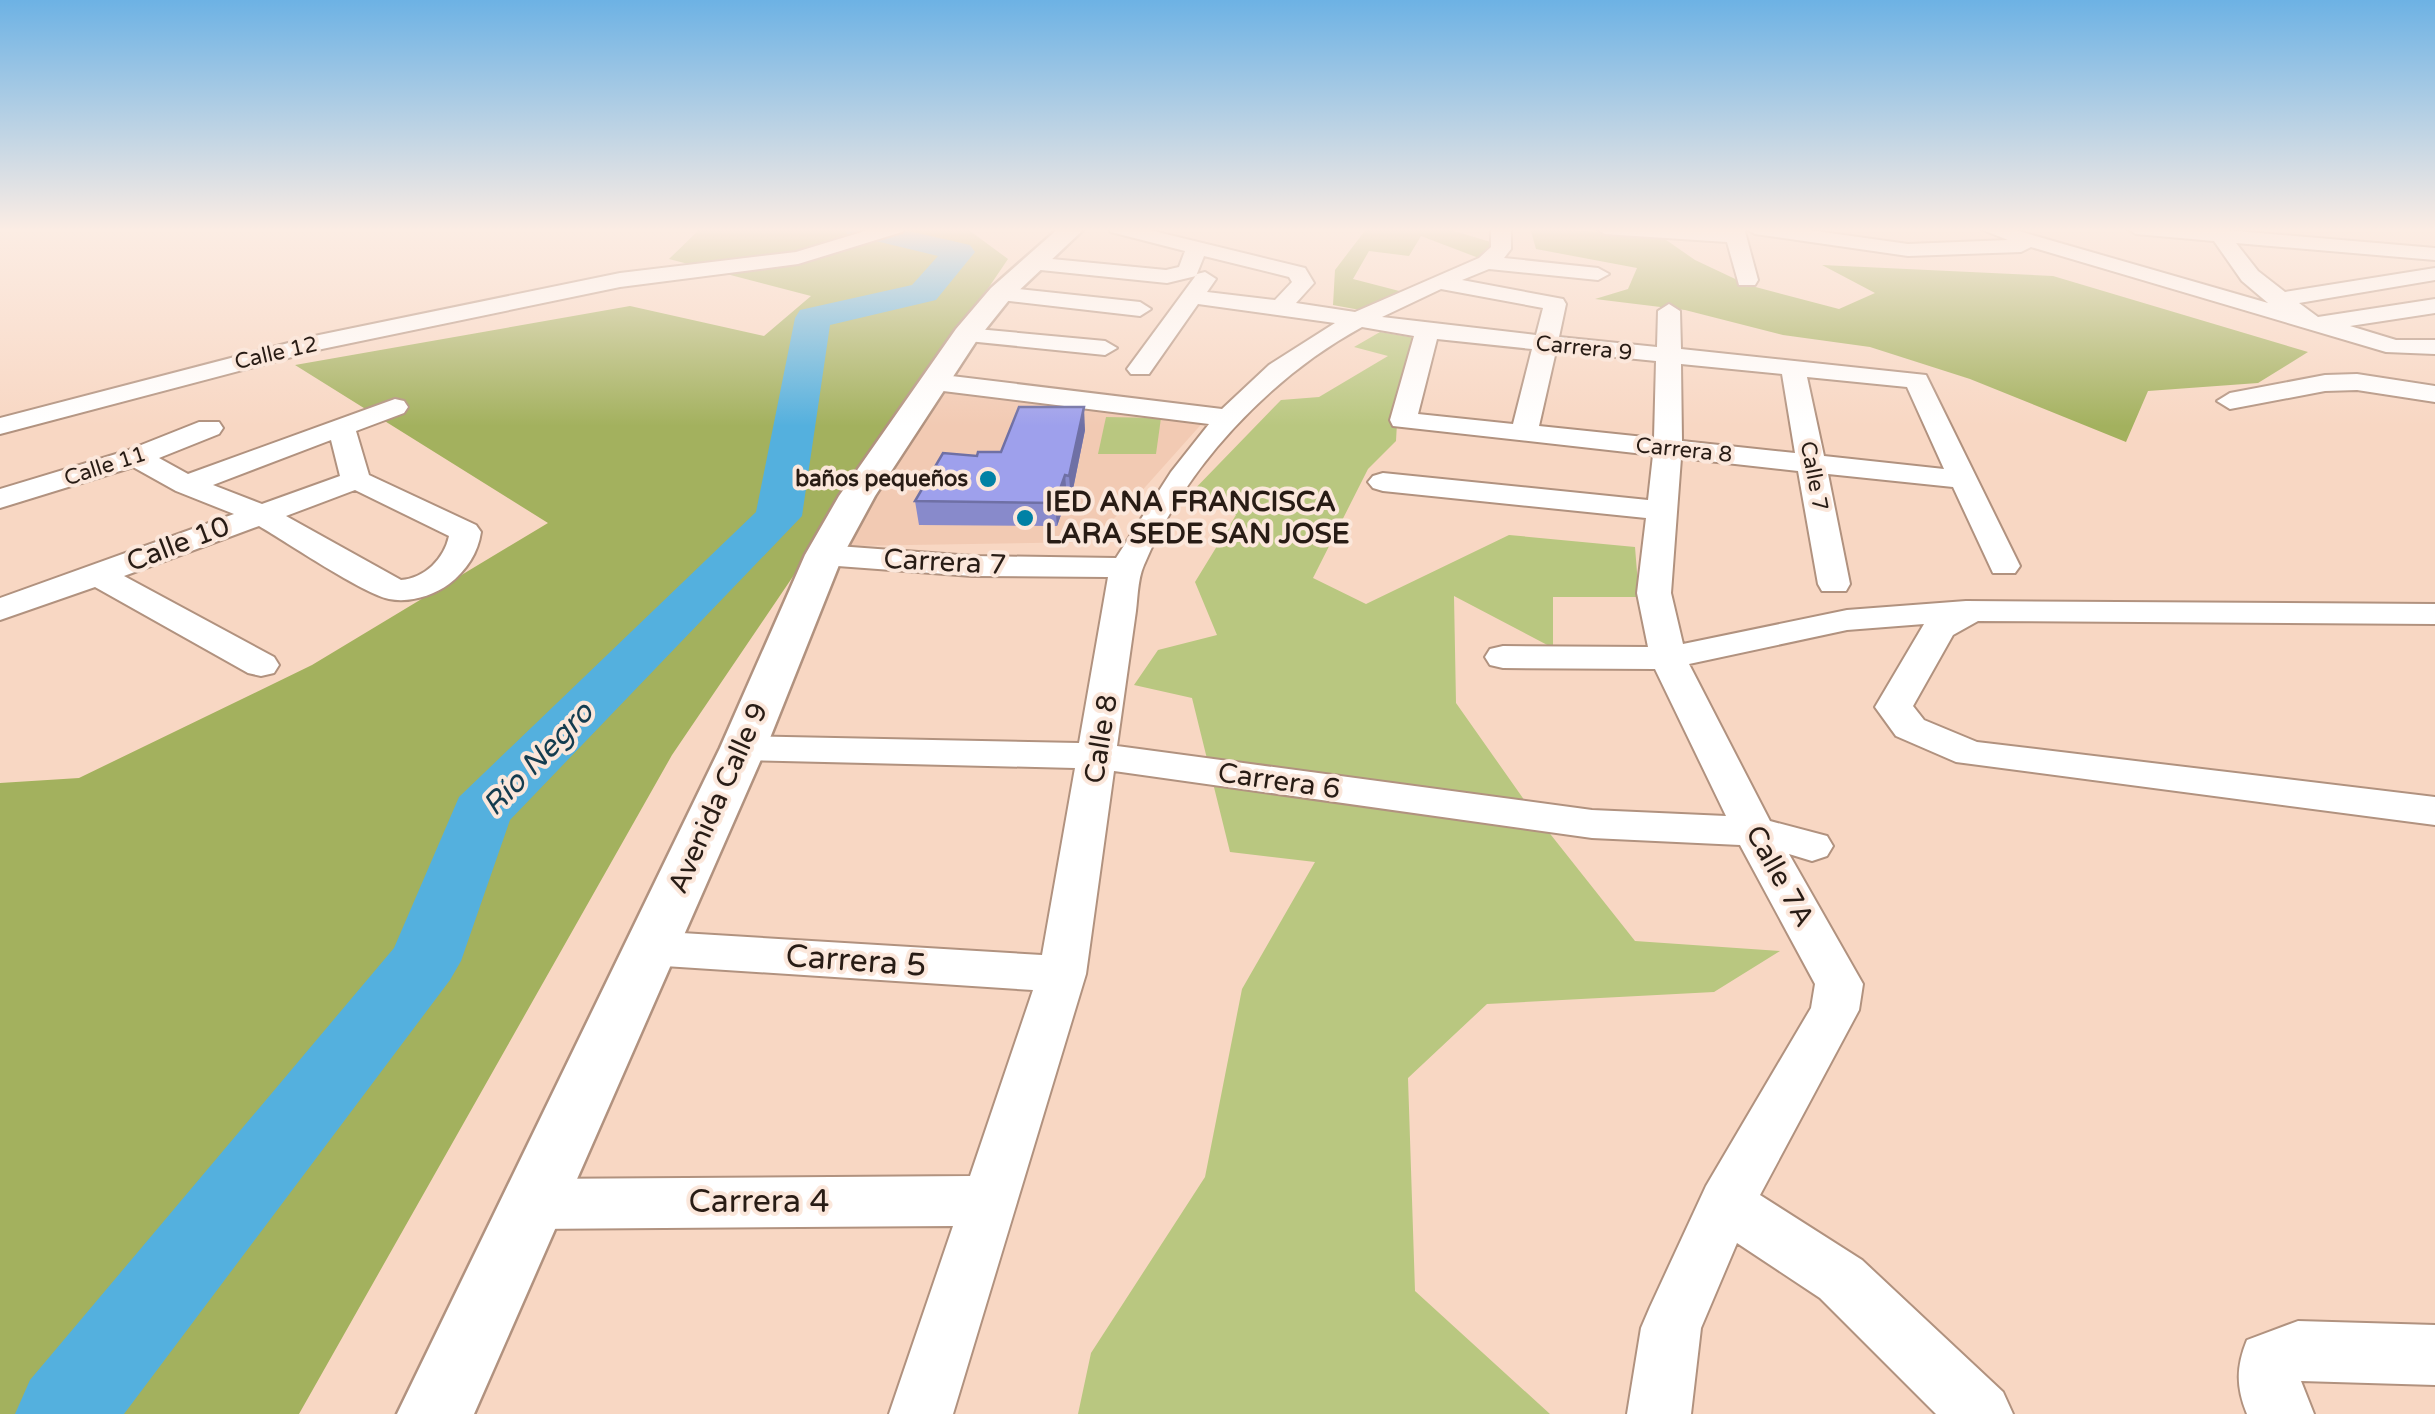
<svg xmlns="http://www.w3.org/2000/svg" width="2435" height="1414" font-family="'Varela Round',sans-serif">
<rect width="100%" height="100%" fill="#f8d7c3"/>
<!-- built -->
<polygon fill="#f2cab3" points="942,392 956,392 1206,419 1130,504 1088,542 846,546 863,512"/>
<!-- green -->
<g fill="#b9c780">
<polygon points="1380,332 1421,339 1398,405 1396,441 1368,469 1313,578 1366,604 1509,535 1635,547 1639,597 1553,597 1553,648 1454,596 1456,703 1532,811 1635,941 1780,951 1714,992 1487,1004 1408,1078 1415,1291 1550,1414 1078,1414 1091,1353 1205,1177 1242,989 1315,862 1230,852 1192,698 1134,685 1158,650 1217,635 1195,582 1236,515 1186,498 1281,400 1319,397 1388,356 1354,347"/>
<polygon points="1106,417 1161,418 1156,454 1098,454"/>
</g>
<!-- forest -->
<g fill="#a3b15e">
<polygon points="701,228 966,228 1008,259 672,755 299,1414 0,1414 0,783 79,778 312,665 548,523 295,365 630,306 764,336 811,296 669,259"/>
<polygon points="1367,228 1458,228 1454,231 1494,243 1484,260 1421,236 1409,256 1369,251 1353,279 1407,293 1360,310 1333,305 1335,270"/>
<polygon points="1530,228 1659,235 1695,260 1748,285 1839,309 1875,293 1822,265 2053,276 2308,352 2258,383 2148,391 2126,442 1970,379 1870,347 1783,335 1685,310 1595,299 1628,289 1637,268 1536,249"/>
</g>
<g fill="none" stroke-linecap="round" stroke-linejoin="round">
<!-- river -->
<polygon fill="#54b0de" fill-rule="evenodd" points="843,228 896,228 970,245 975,252 936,300 830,325 802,516 510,820 461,961 450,980 124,1414 15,1414 30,1380 394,948 459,797 756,512 795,318 800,310 912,285 938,256 847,234"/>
<defs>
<g id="minor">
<polygon points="875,228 905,228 902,232 798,264 620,287 322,349 0,434 0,418 319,335 620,273 796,252"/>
<path d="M 1108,228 L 1141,228 L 1305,268 L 1314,283 L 1296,303 L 1355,312 L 1479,258 L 1491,247 L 1491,228 L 1511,228 L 1511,249 L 1504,258 L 1598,268 L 1609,274 L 1598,280 L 1489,269 L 1462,280 L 1563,299 L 1566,304 L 1559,337 L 1657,347 L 1658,311 L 1669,304 L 1680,311 L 1681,349 L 1926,375 L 2020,566 L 2015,573 L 1993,573 L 1953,487 L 1828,474 L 1850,584 L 1846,591 L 1822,591 L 1818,584 L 1798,471 L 1681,458 L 1671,593 L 1683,644 L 1847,610 L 1966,601 L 2435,604 L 2435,624 L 1978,621 L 1953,635 L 1913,706 L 1924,720 L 1977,742 L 2435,797 L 2435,825 L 1956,762 L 1896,736 L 1875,707 L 1924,624 L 1847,630 L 1689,664 L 1770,821 L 1827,836 L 1833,846 L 1827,856 L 1812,861 L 1789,854 L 1863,984 L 1859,1010 L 1760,1195 L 1862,1260 L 2003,1392 L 2013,1414 L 1936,1414 L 1820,1298 L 1737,1243 L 1701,1328 L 1691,1414 L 1627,1414 L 1641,1328 L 1650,1307 L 1706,1186 L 1811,1008 L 1815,984 L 1740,845 L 1592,838 L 1114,771 L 1086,974 L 953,1414 L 889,1414 L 953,1226 L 529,1229 L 509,1222 L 501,1204 L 509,1186 L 529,1179 L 970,1176 L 1033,990 L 649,965 L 633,960 L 626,948 L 633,936 L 649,931 L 1042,955 L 1075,768 L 743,760 L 729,757 L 723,748 L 729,739 L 743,736 L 1079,743 L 1108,577 L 972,576 L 824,565 L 813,562 L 808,555 L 813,548 L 824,545 L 972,556 L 1116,558 L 1171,472 L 1209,424 L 935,390 L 922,382 L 926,377 L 935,374 L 1222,409 L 1269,365 L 1335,323 L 1198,304 L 1149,374 L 1131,374 L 1127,369 L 1197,274 L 1205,272 L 1216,279 L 1207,292 L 1275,300 L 1292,282 L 1289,277 L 1204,256 L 1196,276 L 1167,283 L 1031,269 L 1020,263 L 1031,257 L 1166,270 L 1179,267 L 1185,251 L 1111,232 ZM 1441,289 L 1543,308 L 1536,335 L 1382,317 ZM 1362,327 L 1414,336 L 1390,420 L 1393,426 L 1653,455 L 1648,500 L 1383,473 L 1373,476 L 1368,482 L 1373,488 L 1383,491 L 1646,518 L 1637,593 L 1648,647 L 1503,646 L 1490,649 L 1485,657 L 1490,665 L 1503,668 L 1655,669 L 1726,816 L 1592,810 L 1117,746 C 1123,703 1129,660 1135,618 C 1138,601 1137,580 1144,565 C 1185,467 1270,377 1362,327 ZM 1437,339 L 1532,349 L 1513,424 L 1418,414 ZM 1556,351 L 1656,361 L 1654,438 L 1539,426 ZM 1681,364 L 1782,374 L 1795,453 L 1682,441 ZM 1807,377 L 1907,387 L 1944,469 L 1824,456 Z"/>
<polygon points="1595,228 1744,228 1758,280 1755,285 1739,285 1727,242 1605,234"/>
<polygon points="1745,228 1794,228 1908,244 2008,240 1978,228 2008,228 2268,303 2242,281 2214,241 2136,234 2126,228 2201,228 2435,248 2435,260 2236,243 2258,271 2285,292 2435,268 2435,280 2299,303 2318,317 2435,299 2435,313 2350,326 2396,340 2435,340 2435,354 2386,352 2031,247 2021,252 1908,256 1755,234"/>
<polygon points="1000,287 1140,302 1151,309 1140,316 992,299 989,294"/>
<polygon points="966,328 1105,341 1117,348 1105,355 958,340 954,335"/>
<polygon points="2357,374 2435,386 2435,402 2357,390 2325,391 2230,409 2217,401 2230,393 2325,375"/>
<path d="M 395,399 L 404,401 L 408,407 L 404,413 L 356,431 L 369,475 L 476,525 L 481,532 C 478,553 466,571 449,584 C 433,596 409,603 389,599 C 362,593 288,543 259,526 L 124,576 L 274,657 L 279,665 L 274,673 L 261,676 L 248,673 L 95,587 L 0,620 L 0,598 L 234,514 L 176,491 L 133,467 L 0,508 L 0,489 L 126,451 L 199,422 L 219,422 L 223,428 L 219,434 L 159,458 L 188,474 ZM 331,440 L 340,476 L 262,504 L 213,485 ZM 355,490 L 449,536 C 444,559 425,578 401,580 L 286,516 Z"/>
<path d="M 2298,1321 L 2435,1325 L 2435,1385 L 2301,1381 L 2314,1414 L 2247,1414 C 2236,1387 2236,1367 2247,1340 Z"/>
</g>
<polygon id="tertiary" points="1059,228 1085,228 1009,300 977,340 875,496 843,555 766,748 474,1414 397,1414 720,748 805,555 839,496 956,329 991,288"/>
</defs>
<!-- minor casing -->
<use href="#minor" stroke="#b1927f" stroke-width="4"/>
<!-- tertiary casing -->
<use href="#tertiary" stroke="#b1927f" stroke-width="5"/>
<!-- minor -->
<use href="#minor" fill="#fff" fill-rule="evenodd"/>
<!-- tertiary -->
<use href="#tertiary" fill="#fff" fill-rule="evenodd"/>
</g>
<!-- wall -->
<polygon fill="#888acb" points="1085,430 1071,499 1067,498 1057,526 919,525 915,501 977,456 1001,452"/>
<!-- shaded-wall -->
<g fill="#6f70a5">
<polygon points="1084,407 1085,430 1071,499 1069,476"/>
<polygon points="1065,475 1067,498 1057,526 1055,503"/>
</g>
<!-- building -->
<polygon fill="#9ea0ec" stroke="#6f70a5" stroke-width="2.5" points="1019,407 1084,407 1069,476 1065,475 1055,503 915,501 943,453 977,456 978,452 1001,452"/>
<!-- sky -->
<linearGradient id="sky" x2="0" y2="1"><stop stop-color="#6db2e4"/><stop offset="0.54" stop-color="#fcede4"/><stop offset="1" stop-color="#fcede4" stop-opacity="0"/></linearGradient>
<rect width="2435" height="426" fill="url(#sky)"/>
<!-- markers -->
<g fill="#0081a5" stroke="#fbe7db" stroke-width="4">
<circle cx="988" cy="479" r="10"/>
<circle cx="1025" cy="518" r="10"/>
</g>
<g text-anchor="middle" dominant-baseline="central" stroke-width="8" stroke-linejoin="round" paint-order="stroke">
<!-- far-street labels -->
<g font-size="22" fill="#281c15" stroke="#fbe7db">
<text transform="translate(1584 348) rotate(6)">Carrera 9</text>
<text transform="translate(276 353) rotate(-13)">Calle 12</text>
<text transform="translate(1684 450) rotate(6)">Carrera 8</text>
<text transform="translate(105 466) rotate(-18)">Calle 11</text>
<text transform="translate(1814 476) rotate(79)">Calle 7</text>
</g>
<!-- far-poi labels -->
<g font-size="22" font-weight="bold" fill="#281c15" stroke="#fbe7db" text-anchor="end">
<text x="968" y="479">baños pequeños</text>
</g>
<!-- poi labels -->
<g font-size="28" font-weight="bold" fill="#281c15" stroke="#fbe7db" text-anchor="start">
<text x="1045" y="502">IED ANA FRANCISCA<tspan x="1045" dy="32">LARA SEDE SAN JOSE</tspan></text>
</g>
<!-- street labels -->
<g font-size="28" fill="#281c15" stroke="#fbe7db">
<text transform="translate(178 544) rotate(-21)">Calle 10</text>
<text transform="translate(945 562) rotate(3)">Carrera 7</text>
<text transform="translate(1101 739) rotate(-81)">Calle 8</text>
<text transform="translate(1279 781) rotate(8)">Carrera 6</text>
<text transform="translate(718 798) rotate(-66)">Avenida Calle 9</text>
<text transform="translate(1780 876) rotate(61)">Calle 7A</text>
</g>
<!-- water labels -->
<g font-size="30" font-style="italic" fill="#133c4f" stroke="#fbe7db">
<text transform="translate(538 759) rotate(-46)">Río Negro</text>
</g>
<!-- near-street labels -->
<g font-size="32" fill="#281c15" stroke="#fbe7db">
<text transform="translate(856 961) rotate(4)">Carrera 5</text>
<text x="759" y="1202">Carrera 4</text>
</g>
</g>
</svg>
